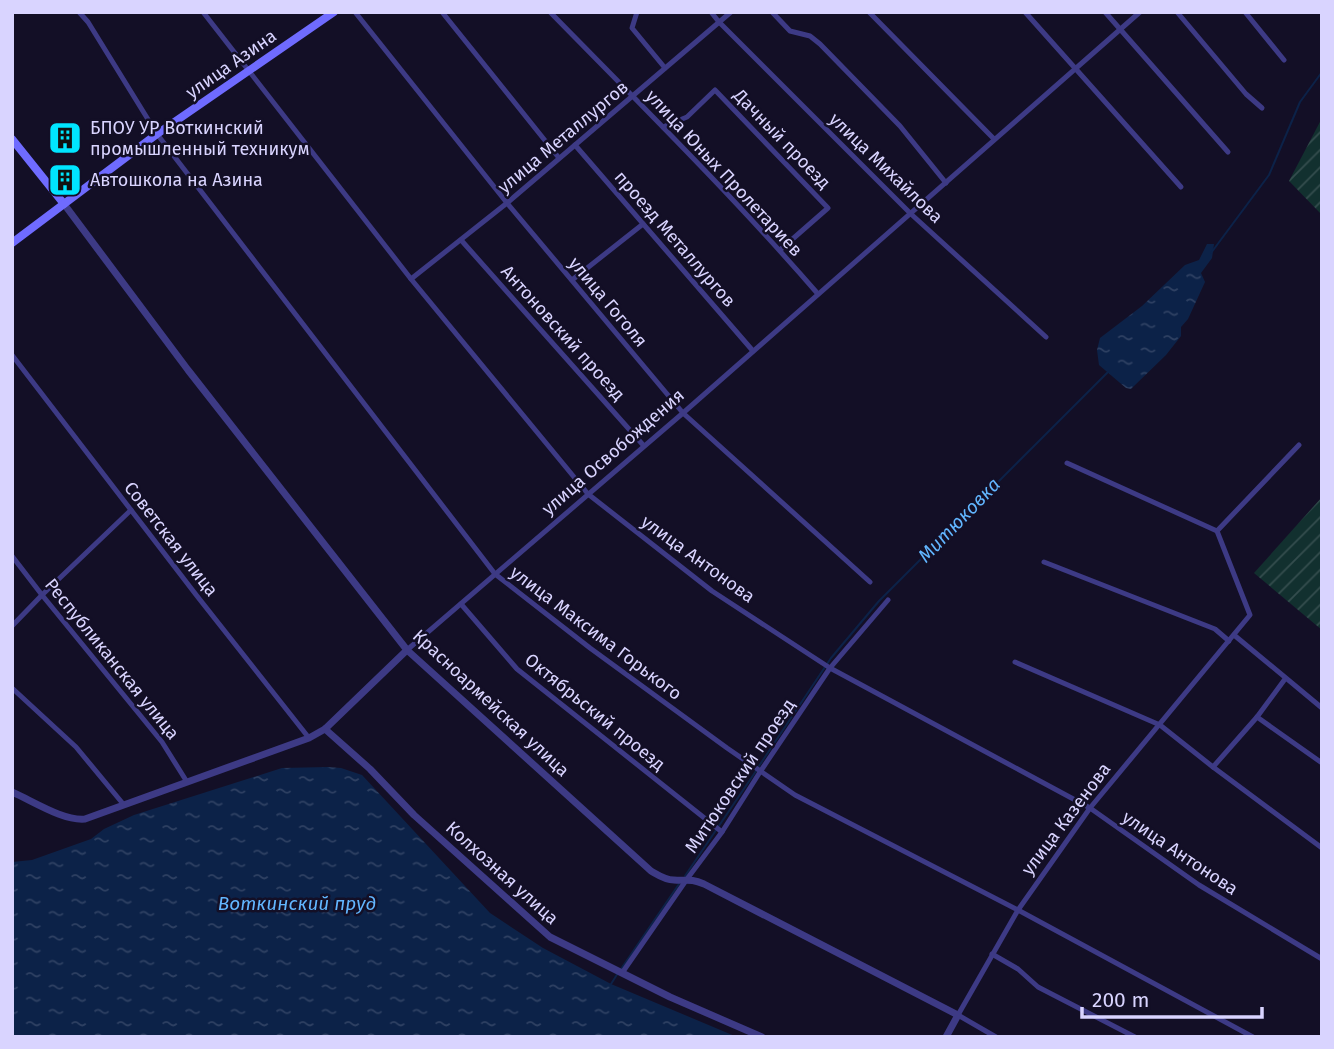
<svg xmlns="http://www.w3.org/2000/svg" width="1334" height="1049" font-family="'Fira Sans',sans-serif">
<defs>
<pattern id="garden-furrows" width="10" height="10" patternUnits="userSpaceOnUse" patternTransform="scale(1.75)"><rect width="10" height="10" fill="#12302f"/><path d="M-1 1l2-2M0 10L10 0M9 11l2-2" fill="none" stroke="#344d4e"/></pattern>
<pattern id="water-ripples" width="26" height="14" patternUnits="userSpaceOnUse" patternTransform="scale(1.75)"><rect width="26" height="14" fill="#0c2248"/><path d="M2 4q2-2 4 0t4 0M15 11q2-2 4 0t4 0" fill="none" stroke="#2f4163"/></pattern>
</defs>
<rect width="100%" height="100%" fill="#130f26"/>
<!-- garden -->
<g fill="url(#garden-furrows)">
<polygon points="1322,118 1322,215 1289,181"/>
<polygon points="1322,497 1322,630 1254,573"/>
</g>
<!-- water -->
<g fill="url(#water-ripples)">
<polygon points="1207,244 1214,244 1212,258 1201,273 1205,282 1188,319 1181,327 1181,336 1166,355 1134,386 1131,389 1126,388 1099,365 1097,350 1100,338 1142,306 1185,265 1199,260"/>
<polygon points="328,767 341,768 362,775 490,913 543,948 611,984 737,1037 12,1037 12,862 32,860 91,839 104,829 134,815 282,768"/>
</g>
<g fill="none" stroke-linecap="round" stroke-linejoin="round">
<!-- stream -->
<g stroke="#0c2248" stroke-width="2">
<polyline points="1211,253 1269,175 1300,102 1322,72"/>
<polyline points="759,766 831,658 879,601 1109,371"/>
<polyline points="685,876 756,771"/>
<polyline points="621,969 679,884"/>
<polyline points="611,984 618,973"/>
</g>
<!-- minor -->
<g stroke="#3d3a85" stroke-width="5">
<polyline points="79,12 88,22 157,134 495,574 590,648 727,748 795,795 1018,910 1253,1037"/>
<polyline points="203,12 411,279 588,494 712,591 830,668 1090,808 1199,885 1322,959"/>
<polyline points="355,12 507,203 683,413 870,582"/>
<polyline points="442,12 559,158"/>
<path d="M 550,12 C 641,105 733,196 818,294"/>
<polyline points="637,12 632,28 665,68"/>
<polyline points="711,12 719,22 911,214 1046,337"/>
<polyline points="772,12 790,31 810,36 820,44 900,126 946,183"/>
<polyline points="869,12 994,139"/>
<polyline points="1025,12 1181,187"/>
<polyline points="1105,12 1228,152"/>
<polyline points="1177,12 1246,94 1262,108"/>
<polyline points="1245,12 1284,60"/>
<polyline points="663,127 687,117 715,90 828,208 780,250"/>
<polyline points="575,145 753,351"/>
<polyline points="461,240 644,446"/>
<polyline points="411,279 507,203 731,12"/>
<polyline points="572,280 643,224"/>
<polyline points="12,355 197,596 309,738"/>
<polyline points="1217,531 1299,445"/>
<polyline points="12,556 42,595 162,742 187,782"/>
<polyline points="1044,562 1215,629 1229,641"/>
<polyline points="461,604 517,669 722,832"/>
<polyline points="12,626 42,595 131,510"/>
<polyline points="1234,635 1322,708"/>
<polyline points="407,650 683,413 1140,12"/>
<polyline points="1015,662 1160,725 1213,767 1322,848"/>
<polyline points="12,688 76,747 124,805"/>
<polyline points="1257,717 1322,763"/>
<polyline points="1213,767 1257,717 1285,679"/>
<polyline points="992,954 1018,969 1038,987 1135,1037"/>
<polyline points="622,973 687,879 722,832 760,772 830,668 888,600"/>
<polyline points="996,1037 958,1015 1018,910 1090,808 1250,615 1217,531 1067,463"/>
</g>
<!-- tertiary -->
<g stroke="#3d3a85" stroke-width="7">
<path d="M 64,204 L 188,370 L 407,650 L 651,871 C 658,875 665,880 674,880 C 687,881 690,878 704,884 L 958,1015 L 946,1037"/>
<polyline points="325,729 370,769 414,815 550,937 670,997 762,1037"/>
<path d="M 12,792 C 33,801 63,821 85,819 L 309,738 L 325,729 L 407,650"/>
</g>
<!-- secondary -->
<g stroke="#6f6bff" stroke-width="8">
<polyline points="12,139 64,204"/>
<polyline points="12,243 157,134 334,12"/>
</g>
</g>
<!-- icons -->
<defs>
<symbol id="building-square" viewBox="-11 -11 22 22"><rect x="-9" y="-9" width="18" height="18" rx="4" fill="#00e5ff" stroke="#130f26"/><path d="M-4-6H4V6H1V3H-1V6H-4ZM-2.5-4.3h1.7v1.8h-1.7ZM.8-4.3h1.7v1.8H.8ZM-2.5-1h1.7V.8h-1.7ZM.8-1h1.7V.8H.8Z" fill="#111"/></symbol>
</defs>
<g fill-rule="evenodd">
<use href="#building-square" x="46" y="119" width="38" height="38"/>
<use href="#building-square" x="46" y="161" width="38" height="38"/>
</g>
<g text-anchor="middle" dominant-baseline="central" stroke-width="5" stroke-linejoin="round" paint-order="stroke">
<!-- street labels -->
<g font-size="18" fill="#d9d4ff" stroke="#130f26">
<text transform="translate(231 64) rotate(-35)">улица Азина</text>
<text transform="translate(563 137) rotate(-40)">улица Металлургов</text>
<text transform="translate(782 139) rotate(46)">Дачный проезд</text>
<text transform="translate(886 168) rotate(44)">улица Михайлова</text>
<text transform="translate(724 173) rotate(47)">улица Юных Пролетариев</text>
<text transform="translate(675 239) rotate(49)">проезд Металлургов</text>
<text transform="translate(608 302) rotate(50)">улица Гоголя</text>
<text transform="translate(563 333) rotate(48)">Антоновский проезд</text>
<text transform="translate(613 452) rotate(-41)">улица Освобождения</text>
<text transform="translate(171 539) rotate(52)">Советская улица</text>
<text transform="translate(698 559) rotate(36)">улица Антонова</text>
<text transform="translate(596 633) rotate(37)">улица Максима Горького</text>
<text transform="translate(112 659) rotate(51)">Республиканская улица</text>
<text transform="translate(491 703) rotate(43)">Красноармейская улица</text>
<text transform="translate(595 712) rotate(39)">Октябрьский проезд</text>
<text transform="translate(740 776) rotate(-56)">Митюковский проезд</text>
<text transform="translate(1066 819) rotate(-53)">улица Казенова</text>
<text transform="translate(1180 853) rotate(34)">улица Антонова</text>
<text transform="translate(502 873) rotate(42)">Колхозная улица</text>
</g>
<!-- poi labels -->
<g font-size="18" fill="#d9d4ff" stroke="#130f26" text-anchor="start">
<text x="90" y="128">БПОУ УР Воткинский<tspan x="90" dy="21">промышленный техникум</tspan></text>
<text x="90" y="180">Автошкола на Азина</text>
</g>
<!-- water labels -->
<g font-size="19" font-style="italic" fill="#62b6ff" stroke="#130f26">
<text transform="translate(959 520) rotate(-46)">Митюковка</text>
<text x="297" y="903">Воткинский пруд</text>
</g>
</g>
<!-- border -->
<rect width="1334" height="1049" fill="none" stroke="#d9d4ff" stroke-width="28"/>
<!-- scale -->
<path d="M1082 1007v10h180v-10" fill="none" stroke="#d9d4ff" stroke-width="3.5"/>
<text x="1092" y="1007" font-size="21" fill="#d9d4ff" stroke="#130f26" stroke-width="5" paint-order="stroke">200 m</text>
</svg>
